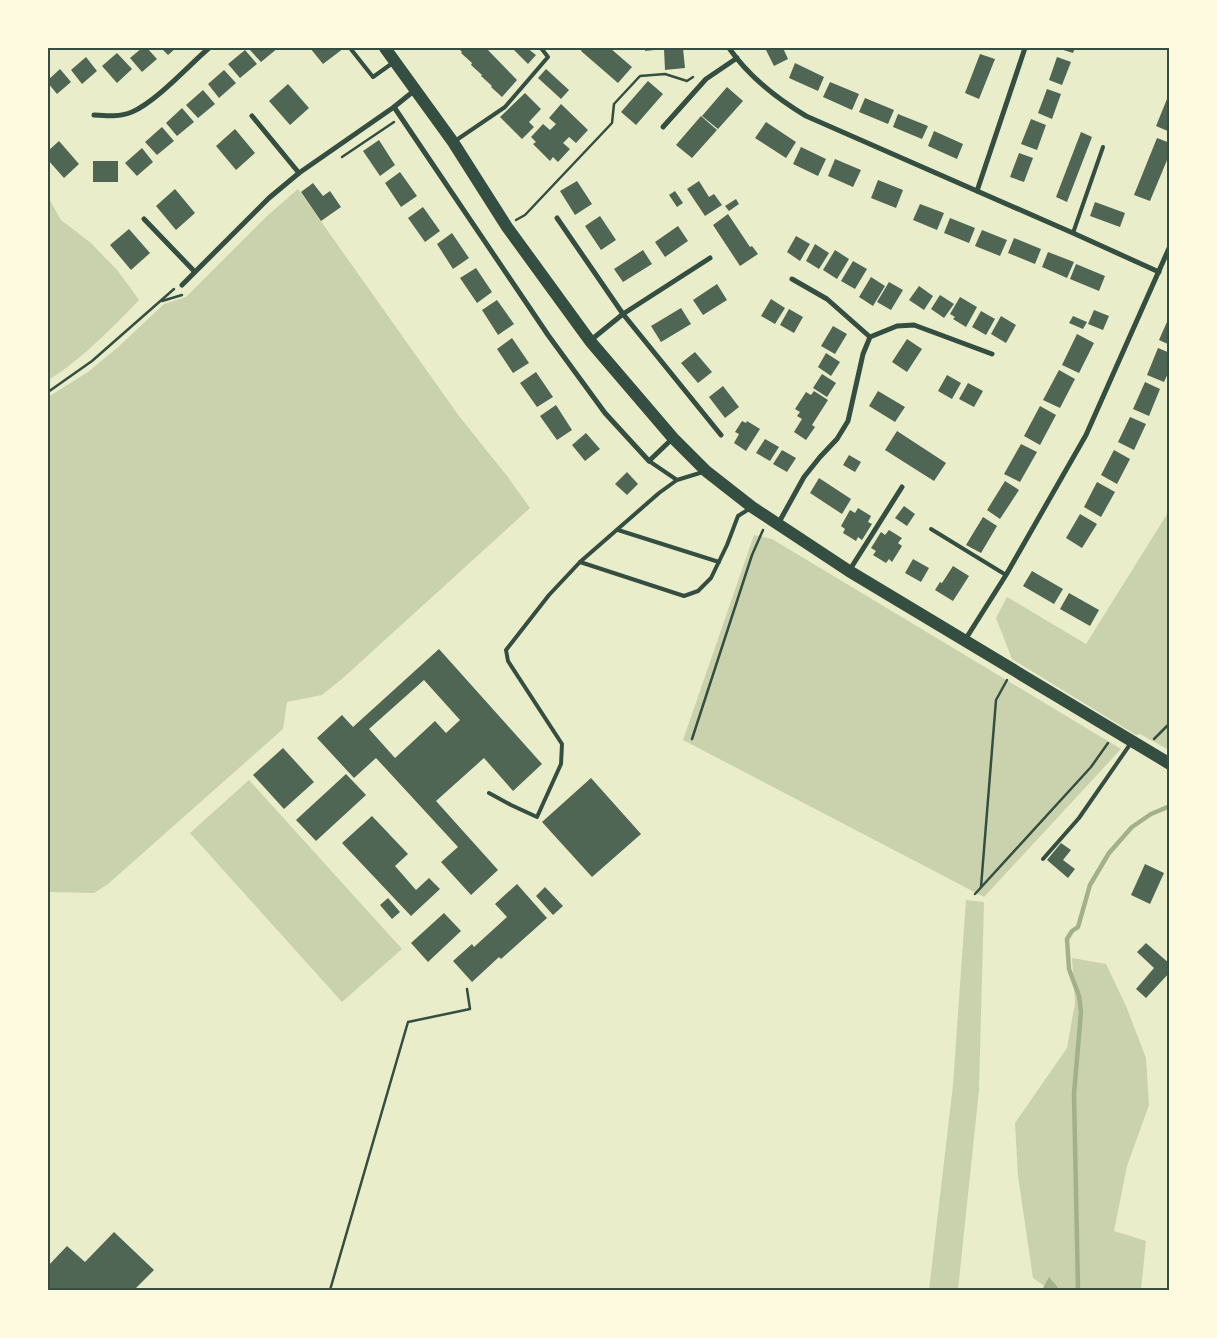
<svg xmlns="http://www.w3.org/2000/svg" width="1217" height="1338" font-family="'IBM Plex Sans',sans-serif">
<rect width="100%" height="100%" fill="#e9edc9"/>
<!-- green -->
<g fill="#cad2ad">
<polygon points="298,189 459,416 507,476 530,508 343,678 322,695 287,702 283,729 108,884 94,893 48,892 48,397 88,372 117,348 164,304 186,297 268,215"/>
<path d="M 48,197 L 61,220 L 91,243 L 118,271 L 139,300 C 114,326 79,362 48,380 Z"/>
<polygon points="1169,511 1169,750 1140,734 1136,735 1012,659 996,618 1007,597 1086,644"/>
<polygon points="754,535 772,539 1121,749 984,897 683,740"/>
<polygon points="249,780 402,949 342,1002 190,833"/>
<polygon points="966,900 984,902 979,1090 958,1290 929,1290 953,1085"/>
<polygon points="1072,958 1106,964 1126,1006 1146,1058 1149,1105 1127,1166 1114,1231 1146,1241 1141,1290 1050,1290 1033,1278 1018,1176 1015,1123 1067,1048 1075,1003"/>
</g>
<!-- water -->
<polygon fill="#a3b18a" points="1049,1277 1059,1289 1059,1290 1042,1290"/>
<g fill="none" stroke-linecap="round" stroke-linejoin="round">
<!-- stream -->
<polyline stroke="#a3b18a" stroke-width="4.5" points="1078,1290 1074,1094 1081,1012 1079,996 1069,969 1067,939 1072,931 1078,927 1090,885 1109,853 1132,827 1151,814 1170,806"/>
</g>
<!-- building -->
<g fill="#4f6655" fill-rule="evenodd">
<polygon points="142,48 147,48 157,59 142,72 130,58"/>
<polygon points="161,48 176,48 168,55"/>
<polygon points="251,48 278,48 261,62 249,49"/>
<polygon points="310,48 344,48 323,64"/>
<polygon points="458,48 486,48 517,80 502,97 491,87 492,86 481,76 482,75 471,65 472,63 461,53 462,52"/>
<polygon points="512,48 527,48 536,55 528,64"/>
<polygon points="580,48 610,48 632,67 618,83 581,51 582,49"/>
<polygon points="645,48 683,48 685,68 665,70 664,49 645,51"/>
<polygon points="765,48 783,48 788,59 774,66"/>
<polygon points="1057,48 1075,48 1073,53"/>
<polygon points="245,50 257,64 240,78 228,64"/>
<polygon points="117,53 132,69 117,83 102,66"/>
<polygon points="980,54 995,59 979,99 965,93"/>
<polygon points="86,57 97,71 82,84 71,70"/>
<polygon points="1057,57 1071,62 1062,85 1049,80"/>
<polygon points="795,63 824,77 818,91 789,78"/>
<polygon points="60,69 71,82 57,94 48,83 48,80"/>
<polygon points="546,69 569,90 561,99 538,78"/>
<polygon points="224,70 236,83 219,98 208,84"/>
<polygon points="648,81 663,94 636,125 621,112"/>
<polygon points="830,82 859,94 852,110 823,97"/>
<polygon points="288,84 309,108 290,125 269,101"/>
<polygon points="727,87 743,101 718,129 702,116"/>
<polygon points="1047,89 1061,94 1052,119 1038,113"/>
<polygon points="203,90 215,104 198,118 186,105"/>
<polygon points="525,93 541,109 529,122 534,127 522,139 500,117"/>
<polygon points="1169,94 1170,94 1170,132 1156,126"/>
<polygon points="865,98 894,110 888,124 859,112"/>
<polygon points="48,100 50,101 49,113 48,113"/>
<polygon points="561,104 588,130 576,143 569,137 563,143 570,149 558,162 553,157 550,161 533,144 536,142 531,137 543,124 550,130 556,124 549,118"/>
<polygon points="182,108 194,122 177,136 166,123"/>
<polygon points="898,114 928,126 922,139 893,127"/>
<polygon points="701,116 717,130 692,158 676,145"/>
<polygon points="1031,119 1046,125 1037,150 1021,144"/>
<polygon points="766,122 796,142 786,158 755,138"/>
<polygon points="162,127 174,141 157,155 145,142"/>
<polygon points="235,129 255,153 236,170 216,146"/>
<polygon points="934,131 963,144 957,159 928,146"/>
<polygon points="1081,132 1092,137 1067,202 1056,197"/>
<polygon points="1157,138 1170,143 1170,153 1150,201 1134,195"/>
<polygon points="379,140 395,165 380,176 363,151"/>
<polygon points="59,141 79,164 64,178 48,160 48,151"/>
<polygon points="801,147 826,159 818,176 793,164"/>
<polygon points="142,148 153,162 137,176 125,163"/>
<polygon points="1019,153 1033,158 1024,182 1010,177"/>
<polygon points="835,159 861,170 853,187 828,176"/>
<rect x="93" y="161" width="25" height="21"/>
<polygon points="400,172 417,196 401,207 385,183"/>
<polygon points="878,180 903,190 896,208 871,198"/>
<polygon points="577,181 592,204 575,215 560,191"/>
<polygon points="699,181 709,197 714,194 722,205 705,216 687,189"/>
<polygon points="313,183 323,196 330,191 341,207 321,221 301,192"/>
<polygon points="175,189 195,213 176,230 156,206"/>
<polygon points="675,191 683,203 677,207 669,195"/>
<polygon points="736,199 739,204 729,211 725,206"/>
<polygon points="1095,202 1125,213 1120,227 1090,216"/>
<polygon points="920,204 944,213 937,230 913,220"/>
<polygon points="423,207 440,231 425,242 408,218"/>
<polygon points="728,214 750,247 752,246 758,254 740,266 713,225"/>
<polygon points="600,216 616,240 601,250 585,226"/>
<polygon points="950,218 975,228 969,243 944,233"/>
<polygon points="678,226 688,241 665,257 655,242"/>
<polygon points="129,229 150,253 131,270 110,245"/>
<polygon points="982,230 1007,240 1000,256 975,246"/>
<polygon points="452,233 469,258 453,269 437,244"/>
<polygon points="796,236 810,244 800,261 787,252"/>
<polygon points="1014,238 1041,249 1035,264 1008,253"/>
<polygon points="815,244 829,253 819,269 806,261"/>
<polygon points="643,250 652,264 623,282 614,269"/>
<polygon points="835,250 849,259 837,279 823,270"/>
<polygon points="1048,252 1074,262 1067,278 1042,267"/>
<polygon points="853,261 867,269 855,289 841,281"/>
<polygon points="1076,264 1105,276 1099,291 1070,279"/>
<polygon points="476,268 492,292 477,303 460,278"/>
<polygon points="871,277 885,286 873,306 859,297"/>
<polygon points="889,282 903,290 891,310 877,302"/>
<polygon points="717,284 727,300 703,315 693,300"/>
<polygon points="919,286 933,296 924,310 909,300"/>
<polygon points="940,295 954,304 944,318 931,309"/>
<polygon points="960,297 977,307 966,327 953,319 955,317 950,314"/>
<polygon points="771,299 785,308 775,324 761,316"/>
<polygon points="497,300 514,324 498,335 482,310"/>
<polygon points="681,308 691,324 661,342 651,326"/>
<polygon points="789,309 803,317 794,333 780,325"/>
<polygon points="1094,310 1109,316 1103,330 1088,324"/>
<polygon points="981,311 995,319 986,335 972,327"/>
<polygon points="1170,315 1170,345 1159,340"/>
<polygon points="1001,316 1016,325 1006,343 991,334"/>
<polygon points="1073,316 1087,322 1083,329 1069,323"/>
<polygon points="833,326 847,334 835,354 821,346"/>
<polygon points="1077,334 1094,343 1079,373 1062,365"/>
<polygon points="512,338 529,363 513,373 497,349"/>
<polygon points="907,339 922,349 907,372 892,362"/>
<polygon points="1158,348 1170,353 1170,369 1164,382 1147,375"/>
<polygon points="695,352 712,372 698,383 681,363"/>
<polygon points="826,353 840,362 831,376 818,367"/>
<polygon points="1059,370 1075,379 1060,408 1043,400"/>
<polygon points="536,372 553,397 537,407 520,383"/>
<polygon points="822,374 836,383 827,397 813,388"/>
<polygon points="947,375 961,383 952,399 938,391"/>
<polygon points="1145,382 1160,389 1149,416 1133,409"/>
<polygon points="968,383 983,391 974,407 959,399"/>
<polygon points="723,386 739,407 725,418 709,397"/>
<polygon points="814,391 828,400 812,425 815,427 806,440 794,432 802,419 797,416 800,412 795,409 806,392 811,395"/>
<polygon points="878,391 905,407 895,422 869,406"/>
<polygon points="556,405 572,430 557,440 540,416"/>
<polygon points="1040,406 1056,415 1040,445 1024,436"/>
<polygon points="1130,417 1146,424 1134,450 1118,442"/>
<polygon points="742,421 746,423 747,421 760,429 746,451 734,443 739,434 735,432"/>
<polygon points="897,431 946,463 934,481 885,450"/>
<polygon points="586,433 600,449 585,461 572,445"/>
<polygon points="765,439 779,447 770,461 756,453"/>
<polygon points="1021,444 1037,452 1020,482 1004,474"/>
<polygon points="782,450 796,458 787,472 773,464"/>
<polygon points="1114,450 1130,459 1117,484 1101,475"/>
<polygon points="849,455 861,462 855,472 843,465"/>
<polygon points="627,472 638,484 627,495 615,484"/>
<polygon points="819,478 851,499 842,514 810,493"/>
<polygon points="1005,481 1019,490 1000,519 987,510"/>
<polygon points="1097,482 1115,492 1101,517 1084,507"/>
<polygon points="904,506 915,514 907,526 895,518"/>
<polygon points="858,508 871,516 868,522 872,524 862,540 858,537 856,541 843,533 845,529 841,526 850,510 855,513"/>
<polygon points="1080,514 1097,524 1082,548 1066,538"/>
<polygon points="983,517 997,526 981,553 966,545"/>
<polygon points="889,530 902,538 898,543 902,546 892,562 889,559 886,563 873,555 876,551 871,548 881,532 885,535"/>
<polygon points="913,559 929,568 921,582 905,573"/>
<polygon points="953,566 969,576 953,601 935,590 940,582 942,583"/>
<polygon points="1032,571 1063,589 1054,604 1023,586"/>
<polygon points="1069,593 1099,610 1090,626 1060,609"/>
<path d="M 439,649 L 542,764 L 513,791 L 484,758 L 436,801 L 498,870 L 471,895 L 441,862 L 458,847 L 376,758 L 354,778 L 317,738 L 342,715 L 353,727 ZM 424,680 L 460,720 L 446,733 L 435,721 L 395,758 L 369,729 Z"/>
<polygon points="283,748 314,782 284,809 253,775"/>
<polygon points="346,774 366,795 316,841 296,820"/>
<polygon points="591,778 641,834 592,877 542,822"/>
<polygon points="372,816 408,854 395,866 416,890 429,878 440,889 411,916 342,843"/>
<polygon points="1061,843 1071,850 1063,860 1075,869 1068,878 1047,860"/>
<polygon points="1145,864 1164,873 1150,904 1131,895"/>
<polygon points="517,884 547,918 501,959 499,957 472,982 453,961 472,944 474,947 507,917 495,904"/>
<polygon points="545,887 563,906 553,915 536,896"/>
<polygon points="388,898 400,912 392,919 380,905"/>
<polygon points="444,913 461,931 428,962 411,943"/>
<polygon points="1146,943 1170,964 1170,972 1146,998 1136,989 1154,968 1137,952"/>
<polygon points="114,1232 154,1270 134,1290 102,1290 100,1288 97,1290 48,1290 48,1266 67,1246 85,1262"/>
</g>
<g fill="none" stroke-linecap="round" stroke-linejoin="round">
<!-- path -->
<g stroke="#344e41" stroke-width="2.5">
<polyline points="342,157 394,122"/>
<polyline points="516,220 525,215 612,123 614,104 640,76 665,74 687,81 693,77"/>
<polyline points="162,301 182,295"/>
<polyline points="48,392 92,361 174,289"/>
<polyline points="692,739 752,555 763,530"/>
<polyline points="1154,739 1170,723"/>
<polyline points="981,887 996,700 1007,680"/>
<polyline points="975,894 1091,767 1108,743"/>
<polyline points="330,1290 408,1022 470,1009 467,989"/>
</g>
<!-- service -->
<g stroke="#344e41" stroke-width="4">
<polyline points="350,48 373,77 394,62"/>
<polyline points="455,141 505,107 548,57 541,48"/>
<polyline points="1073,233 1103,147"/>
<polyline points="649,461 677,480"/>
<polyline points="931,529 1006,575"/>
<polyline points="618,530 719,562"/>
<polyline points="580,562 684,596 698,591 711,578 727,545 738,516 749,509"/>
<polyline points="489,793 511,805 537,817 561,764 562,744 508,661 506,650 549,595 580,562 659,493 677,480 703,472"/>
<polyline points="1043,859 1079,818 1131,743"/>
</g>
<!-- minor -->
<g stroke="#344e41" stroke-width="5">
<path d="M 729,48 C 749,77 776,98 806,116 L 1073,233 L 1159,272"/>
<polyline points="394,107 548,335 605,413 649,461 672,439"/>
<path d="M 94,115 C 107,116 120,117 132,112 C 157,101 188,66 209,48"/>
<polyline points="252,116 299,173"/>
<polyline points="663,127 706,79 737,58"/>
<polyline points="977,191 1025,48"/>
<polyline points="557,218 623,314 721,435"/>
<polyline points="144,219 194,271"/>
<polyline points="792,279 827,299 870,337"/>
<polyline points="182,285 269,198 299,173 394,107 415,90"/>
<polyline points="591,340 623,314 710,258"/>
<polyline points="778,524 804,477 820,457 837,439 848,421 863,354 870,337 897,326 914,325 992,354"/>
<polyline points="849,571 902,487"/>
<polyline points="965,640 1006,575 1086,435 1170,246"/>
</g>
<!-- primary -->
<polyline stroke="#344e41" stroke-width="12" points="385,48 453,142 507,227 590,341 673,438 706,471 752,507 849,571 1170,764"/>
</g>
<!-- border -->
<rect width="1217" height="1338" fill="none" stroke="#fefae0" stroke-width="98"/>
<rect x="49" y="49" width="1119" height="1240" fill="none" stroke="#344e41" stroke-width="2"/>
</svg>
